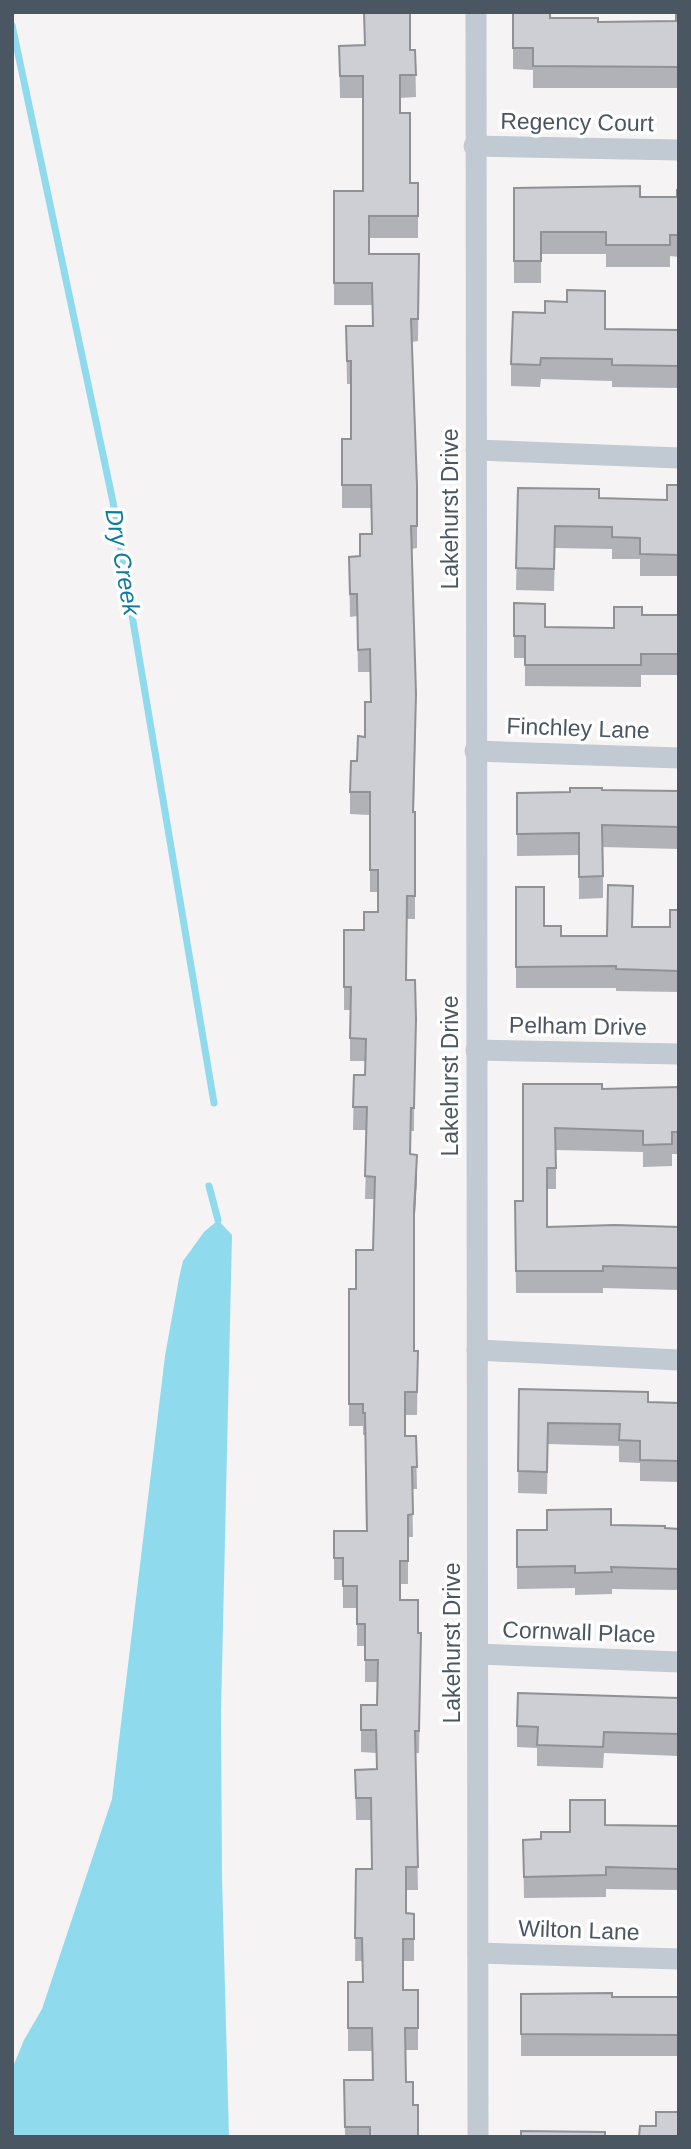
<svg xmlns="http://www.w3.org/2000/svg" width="691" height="2149" font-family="Helvetica,sans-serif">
<rect width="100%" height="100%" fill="#f5f3f3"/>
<!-- water -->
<polygon fill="#90daee" points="218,1220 232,1235 221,1712 222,1877 229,2137 12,2137 12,2069 24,2040 42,2009 112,1799 165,1356 179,1278 183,1261 204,1232"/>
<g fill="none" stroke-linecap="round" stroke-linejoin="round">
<!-- stream -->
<g stroke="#90daee" stroke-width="7">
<polyline points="12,25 113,502 214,1103"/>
<polyline points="209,1186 218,1220"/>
</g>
<!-- street -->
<g stroke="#c1cad2" stroke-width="21">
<polyline points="476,15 478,2137"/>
<polyline points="474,146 679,150"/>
<polyline points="476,450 679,458"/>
<polyline points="475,751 679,758"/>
<polyline points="476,1050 679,1054"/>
<polyline points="477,1350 679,1360"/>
<polyline points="478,1654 679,1662"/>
<polyline points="478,1953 679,1959"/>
</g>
</g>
<!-- wall -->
<g fill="#b0b2b7">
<polygon points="513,12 550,18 598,22 676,21 679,12 679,88 533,88 533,70 513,69"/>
<polygon points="365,45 415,50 416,97 400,98 400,113 410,183 418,183 418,238 369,238 369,254 419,254 418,341 412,342 417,485 417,548 411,549 416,717 414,812 415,812 415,919 407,919 407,980 415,980 414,1131 411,1131 410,1154 417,1177 414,1233 414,1351 418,1351 417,1415 405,1415 405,1436 416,1436 417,1489 412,1489 413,1537 408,1537 408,1584 400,1584 400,1600 418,1633 421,1633 419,1753 415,1753 418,1890 406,1890 406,1913 414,1914 414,1961 403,1961 403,1990 418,1990 418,2050 405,2050 406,2082 413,2105 418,2137 345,2137 344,2080 373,2080 372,2051 348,2051 348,1982 362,1982 362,1961 355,1961 356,1869 372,1869 371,1820 356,1820 355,1770 376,1769 376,1753 361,1752 361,1705 377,1705 378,1682 365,1682 365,1646 357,1646 357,1608 343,1608 343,1580 334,1580 334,1531 366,1531 365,1435 363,1435 363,1426 349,1426 349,1289 356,1289 373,1250 374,1199 365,1199 367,1130 353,1130 354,1075 365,1075 366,1061 350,1061 350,1010 344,1010 344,930 364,930 378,912 378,892 370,892 370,815 350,814 350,792 365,737 371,702 370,672 358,672 357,616 350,617 349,557 360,556 360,534 371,534 371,508 342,508 342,462 351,439 351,384 347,384 346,326 372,326 372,305 334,305 334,191 363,191 363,98 340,98 339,46"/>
<polygon points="514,188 640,197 677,197 679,190 679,257 670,256 670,267 606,267 606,254 541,254 541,283 514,283"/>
<polygon points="605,329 679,330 679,388 612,387 612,381 541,379 540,387 511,386 511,364"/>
<polygon points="679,485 679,576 640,576 640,559 612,559 612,549 555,548 554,591 516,590 518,488 599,498 667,500"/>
<polygon points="514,603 545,627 614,628 642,615 679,615 679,675 641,675 641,687 525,686 525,658 514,658"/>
<polygon points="602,790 679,791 679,849 603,847 603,898 579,899 579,855 517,856 517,793 570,792"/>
<polygon points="516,887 544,926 561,936 607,936 632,927 670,927 679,910 679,992 616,991 616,988 516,988"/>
<polygon points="523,1084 602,1089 679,1087 679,1154 672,1154 672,1166 643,1167 643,1152 556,1150 556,1189 547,1189 547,1227 679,1227 679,1290 603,1288 603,1293 516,1293 515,1201 523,1201"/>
<polygon points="519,1389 648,1402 679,1403 679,1482 640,1481 640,1463 619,1462 619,1446 548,1444 547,1494 518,1493"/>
<polygon points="611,1525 679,1529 679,1590 612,1589 612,1594 575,1595 575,1588 517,1589 517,1530 547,1530"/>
<polygon points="679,1698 679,1756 604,1753 603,1768 537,1766 537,1748 517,1747 517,1726"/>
<polygon points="605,1825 679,1826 679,1890 606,1889 606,1897 524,1898 523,1840 541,1839"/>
<polygon points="521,1994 612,1997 679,1997 679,2056 521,2056"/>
</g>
<!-- shaded-wall -->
<polygon fill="#909195" points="417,1155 417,1177 414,1233 414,1210"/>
<!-- building -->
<g fill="#cdcfd5" stroke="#909195" stroke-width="2">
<polygon points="364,12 410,12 410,50 415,50 416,75 400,75 400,113 410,113 410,183 418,183 418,216 369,216 369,254 419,254 418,319 411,319 417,485 417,526 411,526 416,694 413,812 415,812 415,896 407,896 406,980 415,980 416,1019 414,1108 411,1108 410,1154 417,1155 414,1210 414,1351 418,1351 417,1392 405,1392 405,1436 416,1436 417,1467 412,1467 413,1514 408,1515 408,1561 400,1561 400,1600 418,1600 418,1633 421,1633 419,1731 415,1731 418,1867 406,1867 406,1913 414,1914 414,1939 403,1939 403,1990 418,1990 418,2028 405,2028 406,2082 413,2082 413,2105 418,2105 418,2137 370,2137 370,2127 345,2127 344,2080 373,2080 372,2028 348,2028 348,1982 363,1982 362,1938 355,1938 356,1869 372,1869 371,1798 356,1798 355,1770 377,1769 376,1730 361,1730 361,1705 377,1705 378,1660 365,1660 365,1624 357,1624 357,1586 343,1586 343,1558 334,1558 334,1531 367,1531 365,1413 363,1413 363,1404 349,1404 349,1289 356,1289 356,1250 373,1250 375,1177 365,1176 367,1107 353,1107 354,1075 365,1075 366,1039 350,1038 351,987 344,987 344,930 364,930 364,912 378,912 378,870 370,870 370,792 350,792 351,761 357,761 358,736 365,737 365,702 371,702 370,649 358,650 357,594 350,594 349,557 360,556 360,534 372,534 371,485 342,485 342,439 351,439 351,361 347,361 346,326 373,326 372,283 334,283 334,191 363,191 363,76 340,76 339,46 365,45"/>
<polygon points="513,12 550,12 550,18 598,18 598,22 676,21 676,12 679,12 679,67 533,66 533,48 513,48"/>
<polygon points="640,186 640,197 677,197 677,190 679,190 679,235 670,235 670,245 606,245 606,232 541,232 541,261 514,261 514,188"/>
<polygon points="567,290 605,291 605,329 679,330 679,366 612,365 612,359 541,358 540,365 511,364 513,312 545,313 545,301 567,302"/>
<polygon points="667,485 679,485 679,555 640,554 640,538 612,537 612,527 555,526 554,569 516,568 518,488 599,489 599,498 667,500"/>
<polygon points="514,603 545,604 545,627 614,628 614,607 642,607 642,615 679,615 679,654 641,654 641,665 525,665 525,636 514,636"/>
<polygon points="570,788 602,788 602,790 679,791 679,827 602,825 603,876 579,877 579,833 517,834 517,793 570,792"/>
<polygon points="608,885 633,886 632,927 670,927 670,910 679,910 679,971 616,969 616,966 516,967 516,887 544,887 544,926 561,926 561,936 607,936"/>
<polygon points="523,1084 602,1084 602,1089 679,1087 679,1132 672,1132 672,1144 643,1145 643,1131 555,1128 556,1168 547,1168 547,1227 615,1225 679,1227 679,1268 603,1266 603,1271 516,1271 515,1201 523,1201"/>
<polygon points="519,1389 648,1392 648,1402 679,1403 679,1461 640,1460 640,1441 619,1440 620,1424 548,1423 547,1472 518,1471"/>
<polygon points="611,1509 611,1525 665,1526 665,1528 679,1529 679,1569 611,1567 612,1572 575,1573 575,1566 517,1567 517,1530 547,1530 547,1510"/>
<polygon points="518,1693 679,1698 679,1734 604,1732 603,1747 537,1745 538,1727 517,1726"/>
<polygon points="570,1800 605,1800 605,1825 679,1826 679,1869 606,1867 606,1875 524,1877 523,1840 541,1839 541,1832 570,1832"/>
<polygon points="612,1993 612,1997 679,1997 679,2035 521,2034 521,1994"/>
<polygon points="656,2112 679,2112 679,2137 639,2137 640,2126 656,2126"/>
<polygon points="521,2131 605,2132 605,2137 521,2137"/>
</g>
<g text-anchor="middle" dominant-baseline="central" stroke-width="7" stroke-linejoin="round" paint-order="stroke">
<!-- street labels -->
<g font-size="23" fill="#4a5661" stroke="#fff">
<text transform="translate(577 122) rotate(1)">Regency Court</text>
<text transform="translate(450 509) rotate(-90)">Lakehurst Drive</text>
<text transform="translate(578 728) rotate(2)">Finchley Lane</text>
<text transform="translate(578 1026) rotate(1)">Pelham Drive</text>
<text transform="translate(450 1076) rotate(-90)">Lakehurst Drive</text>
<text transform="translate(579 1632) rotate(2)">Cornwall Place</text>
<text transform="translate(452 1643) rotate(-90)">Lakehurst Drive</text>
<text transform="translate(579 1930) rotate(2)">Wilton Lane</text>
</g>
<!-- water labels -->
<g font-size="24" font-style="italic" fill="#0c7c9b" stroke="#fff">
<text transform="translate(123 562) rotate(80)">Dry Creek</text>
</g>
</g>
<!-- border -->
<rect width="691" height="2149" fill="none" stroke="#4a5661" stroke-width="28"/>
</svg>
